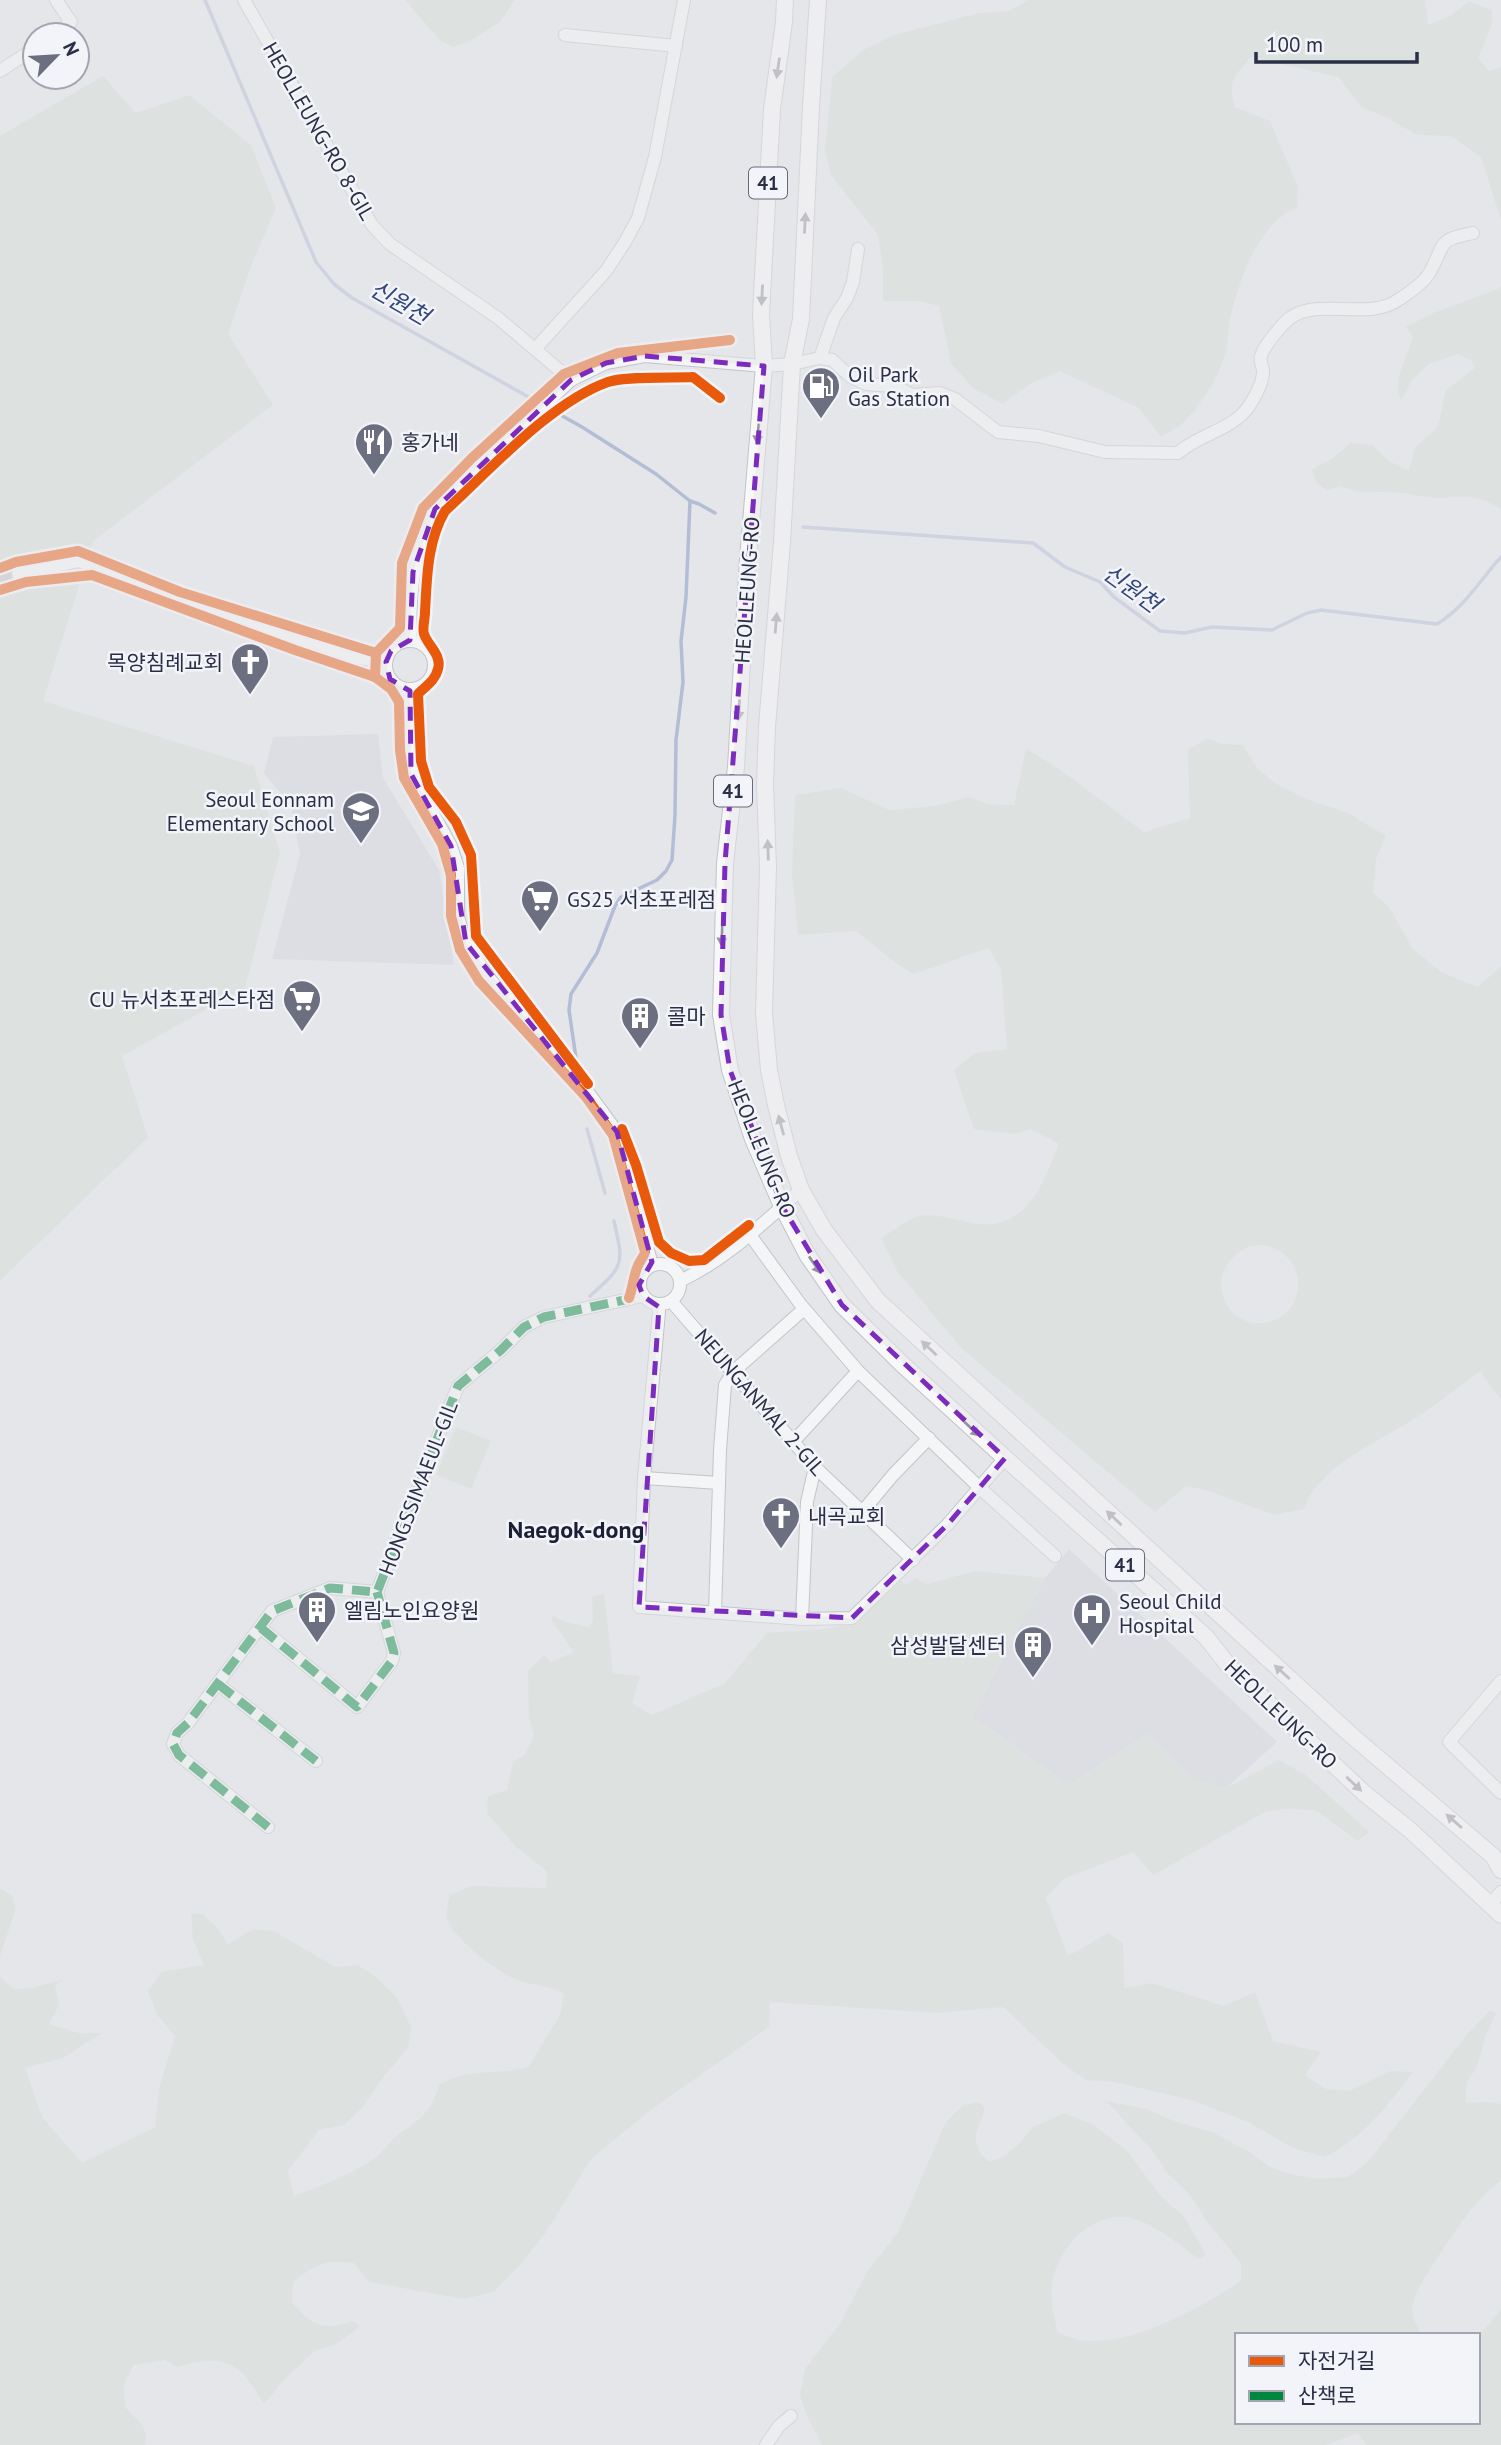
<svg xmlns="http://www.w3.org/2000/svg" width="1501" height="2445" font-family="'PT Sans','Noto Sans KR',sans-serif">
<rect width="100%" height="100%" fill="#e5e6ea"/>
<!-- built -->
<g fill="#d3d5dd">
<polygon points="378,734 383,778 439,870 454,965 272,959 300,854 291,806 264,773 273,737"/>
<polygon points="1069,1549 1277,1742 1226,1788 1193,1779 1148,1734 1068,1785 972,1716 1045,1578"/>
</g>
<!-- green -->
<g fill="#d3ddd5" fill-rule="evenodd">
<polygon points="405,0 514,0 501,21 468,42 453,47 440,40"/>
<path d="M 1029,0 L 1425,0 L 1428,25 L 1452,15 L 1469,1 L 1492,10 L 1492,24 L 1478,58 L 1489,71 L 1501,67 L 1501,220 L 1481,157 L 1451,136 L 1417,135 L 1388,118 L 1362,107 L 1338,77 L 1251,57 C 1234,77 1227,80 1235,107 L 1270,121 L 1298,187 L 1297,207 C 1258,225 1241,275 1231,315 C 1228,329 1228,344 1224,358 C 1219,376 1198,409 1184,422 C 1178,428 1168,432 1161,437 L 1139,408 L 1060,371 L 1032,383 L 1002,404 L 972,387 L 951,363 L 939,306 L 920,301 L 883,301 L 883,269 L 878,235 L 831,175 L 825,150 L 832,77 L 863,50 L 894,35 L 979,13 L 1009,11 Z"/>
<polygon points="103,76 136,113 189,95 251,145 276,208 250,269 228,334 273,405 93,541 43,701 254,766 280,853 245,988 122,1056 148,1137 0,1281 0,136"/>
<path d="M 1501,286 L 1501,509 C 1477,494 1465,497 1438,498 C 1427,498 1416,495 1405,493 C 1381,491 1362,495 1339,486 L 1327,491 L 1317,482 L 1311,470 L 1333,458 L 1351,443 L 1372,445 L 1389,461 L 1409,471 L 1415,447 L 1438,427 L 1446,390 L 1475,368 L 1471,360 L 1457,354 L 1429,364 L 1412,380 L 1401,400 C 1392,378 1408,357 1413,337 L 1406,327 L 1433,313 L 1498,289 Z"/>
<path d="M 1208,738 L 1223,744 L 1243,745 L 1257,768 L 1277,784 L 1306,799 L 1348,813 L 1386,836 L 1376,859 L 1373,892 L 1390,908 L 1412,948 L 1441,972 L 1478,987 L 1501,966 L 1501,1400 L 1480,1371 C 1460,1386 1440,1402 1419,1416 C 1384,1439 1318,1466 1304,1509 L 1274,1515 L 1206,1490 L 1186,1486 L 1155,1512 L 962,1349 L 897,1271 L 881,1238 C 892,1232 907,1219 919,1216 C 933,1213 958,1220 973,1223 C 1026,1233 1043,1184 1059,1144 L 1031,1129 L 1015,1134 L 974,1129 L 954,1070 L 975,1053 L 1007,1049 L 1001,969 L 988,948 L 914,974 L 897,964 L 856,931 L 798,935 L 792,874 L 795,795 L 841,788 L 889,810 L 935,806 L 969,797 L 987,804 L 1014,805 L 1026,748 L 1062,771 L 1144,832 L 1190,818 L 1188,750 ZM 1250,1246 C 1256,1246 1265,1244 1271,1247 C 1291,1254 1302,1274 1297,1294 C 1294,1305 1287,1314 1277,1319 C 1229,1341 1194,1271 1250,1246 Z"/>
<polygon points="456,1427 491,1441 471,1489 436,1475"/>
<path d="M 975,1571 L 1045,1578 L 972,1716 L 1068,1785 L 1148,1734 L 1193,1779 L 1226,1788 L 1279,1760 L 1306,1775 L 1369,1832 L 1358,1841 L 1315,1810 L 1285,1809 L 1265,1812 L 1153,1875 L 1133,1852 L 1063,1879 L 1046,1898 L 1068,1956 L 1108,1933 L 1123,1943 L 1124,1988 L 1152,1983 L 1224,2006 L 1255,1992 L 1273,2041 L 1321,2052 L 1305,2075 L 1326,2089 L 1349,2091 L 1391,2071 L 1413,2072 C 1389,2104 1362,2139 1325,2157 L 1293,2148 L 1248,2122 L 1191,2100 L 1114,2082 L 1086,2080 L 1063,2064 L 1003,2007 L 937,2013 L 770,2002 L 769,2027 L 652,2109 L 591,2159 L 546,2232 L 520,2265 L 494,2292 L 464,2299 L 369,2282 L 354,2263 C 322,2260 318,2263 293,2282 L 292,2302 C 309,2325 325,2332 352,2321 L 360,2326 L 337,2344 L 316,2350 L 286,2378 L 264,2404 C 239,2362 226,2353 177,2367 L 165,2360 L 134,2365 L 124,2384 L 125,2407 C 136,2419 150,2428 145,2445 L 0,2445 L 0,1971 L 1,1978 L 14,1989 L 31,1988 L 62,1980 L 55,1986 L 59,2005 L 49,2024 L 79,2033 L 102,2033 L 63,2058 L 25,2068 L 42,2117 L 82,2163 L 155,2127 L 159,2088 L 175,2036 L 158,2016 L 148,1992 L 161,1972 L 204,1965 L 193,1939 L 191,1913 L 203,1914 L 216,1926 L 228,1944 L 253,1929 L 274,1931 L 335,1967 L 357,1965 L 372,1974 L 397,1998 L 411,2027 L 408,2048 L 381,2080 L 362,2108 L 344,2125 L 319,2130 L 288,2171 L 294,2196 C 321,2185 350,2176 373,2159 C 384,2152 390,2140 400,2133 C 425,2116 429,2113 440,2084 C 473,2066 496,2077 529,2066 L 560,2015 L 564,1994 C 549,1985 539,1986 523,1982 C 503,1977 455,1940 448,1921 C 445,1914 448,1903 450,1895 L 470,1886 L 546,1888 L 547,1871 L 515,1846 L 487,1813 L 488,1796 L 507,1790 L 513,1762 L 524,1755 L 534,1736 L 529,1716 L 528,1671 L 544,1655 L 551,1662 L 574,1652 L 551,1620 L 553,1616 L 566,1622 L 589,1627 L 593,1620 L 592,1596 L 604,1594 L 613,1673 L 640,1676 L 632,1703 L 652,1715 L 725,1683 L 767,1633 C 794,1630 837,1633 859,1618 C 874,1607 888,1592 901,1580 L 906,1585 L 915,1578 L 927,1584 Z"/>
<polygon points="0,1888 13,1897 15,1911 0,1956"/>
<path d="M 1490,2010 L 1496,2013 L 1485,2037 L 1477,2067 L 1467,2082 L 1465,2102 C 1478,2104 1489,2100 1501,2104 L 1501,2180 C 1473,2202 1455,2231 1436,2260 C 1428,2273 1416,2289 1413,2304 C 1411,2316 1416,2325 1422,2335 L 1237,2335 L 1237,2422 L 1478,2422 L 1478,2337 L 1501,2309 L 1501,2445 L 1367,2445 L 1358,2433 L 1326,2445 L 822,2445 L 807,2416 L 800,2395 L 805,2369 L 841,2322 L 867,2272 L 899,2231 L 945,2123 L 963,2105 L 979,2102 L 985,2109 C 977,2132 967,2144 990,2162 L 1004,2156 L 1018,2145 L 1033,2127 L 1064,2113 L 1092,2124 L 1126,2150 L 1160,2195 L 1185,2218 L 1206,2255 L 1199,2259 C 1178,2244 1156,2224 1130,2218 C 1092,2210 1057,2249 1052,2284 C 1050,2301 1054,2317 1058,2332 C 1107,2362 1199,2309 1241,2281 L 1241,2263 L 1208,2223 L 1188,2192 L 1168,2174 L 1152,2150 L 1106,2101 L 1146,2109 L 1176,2122 L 1212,2132 L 1253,2154 L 1268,2166 L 1290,2174 L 1317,2179 L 1348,2177 L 1367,2163 L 1469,2032 Z"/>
</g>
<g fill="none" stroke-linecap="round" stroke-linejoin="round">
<!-- stream -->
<g stroke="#b3bdd6" stroke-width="3.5">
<polyline points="205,0 316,262 334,284 352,298 582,427 656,474 690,501 699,504 715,513"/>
<path d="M 803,527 L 1033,543 L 1065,567 L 1100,582 L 1114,597 L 1160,631 L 1185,633 L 1212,627 L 1272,630 L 1307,613 L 1321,610 L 1437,624 C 1465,607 1480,580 1501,557"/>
<polyline points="576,1058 569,1010 571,994 597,953 615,906 621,897 657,880 666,871 672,860 675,815 676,740 683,682 681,641 686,597 690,501"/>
<polyline points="587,1129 605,1193"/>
<path d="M 590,1296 C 624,1266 624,1265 614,1221"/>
</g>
<!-- minor-tunnel -->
<polyline stroke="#c0c1c9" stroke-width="12" stroke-dasharray="12 6" stroke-linecap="butt" points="0,580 18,574"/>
<defs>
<g id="minor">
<polyline points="244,0 372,225 390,244 498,318 571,380"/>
<polyline points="54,35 71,22 56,0"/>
<polyline points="565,35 676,46"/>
<polyline points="0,71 35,48"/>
<polyline points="535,349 606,271 625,242 638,218 655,157 684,0"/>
<polyline points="820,358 834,318 847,298 853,282 858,249"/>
<polyline points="18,574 79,561 275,632 352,657 386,662"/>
<path d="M 410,640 C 410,591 413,554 435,509 L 571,380 L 606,363 L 645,356 L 764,366 L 792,364 L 820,358 L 832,360 L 851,377 L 866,384 L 893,386 L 913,395 L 940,393 L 955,399 L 998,432 L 1039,436 L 1105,452 L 1178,453 C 1199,434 1233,430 1249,406 C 1255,397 1263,382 1263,371 C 1263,365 1259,362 1261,356 C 1263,347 1283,323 1290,318 C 1319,297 1369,321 1398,300 C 1409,293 1424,283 1430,272 C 1446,243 1436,240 1473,233"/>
<circle cx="410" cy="665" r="24"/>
<polyline points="410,689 407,744 411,774 451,846 458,868 458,917 466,943 489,978 590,1095 617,1132 652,1265"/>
<polyline points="750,1235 801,1305 858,1371 980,1488 1055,1556"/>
<circle cx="660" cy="1284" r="20"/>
<path d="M 680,1281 C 730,1257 760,1225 801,1190"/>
<polyline points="671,1301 815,1467 913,1560"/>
<polyline points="657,1304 659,1312 644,1478 639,1607 802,1619 852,1618 948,1524 1005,1458"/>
<polyline points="793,1442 858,1371"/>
<polyline points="644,1478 719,1483"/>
<polyline points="862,1512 893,1475 929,1438"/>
<polyline points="715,1613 720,1450 725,1385 734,1371 804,1309"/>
<polyline points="802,1619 807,1502 815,1467"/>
<polyline points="261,1628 357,1707 392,1661 394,1653 377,1592"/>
<polyline points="1501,1681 1449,1742 1501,1793"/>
<polyline points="218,1684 316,1761"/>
<polyline points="268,1827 179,1755 173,1744 177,1733 188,1723 272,1611 330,1588 377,1592 458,1386 501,1350 524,1327 544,1317 643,1296"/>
<polyline points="1490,1905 1501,1892"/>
<polyline points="766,2445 779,2426 791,2416"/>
</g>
<g id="major">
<polyline points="785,0 784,22 772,109 761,314 764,366 748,559 736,767 725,863 721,1015 730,1070 753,1139 782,1206 808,1256 842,1305 902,1364 1005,1458 1206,1637 1228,1665 1364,1793 1410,1830 1501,1915"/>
<polyline points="818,0 811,106 801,319 792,364 782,542 767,727 765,784 768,867 764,1013 769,1070 776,1105 789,1156 801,1190 824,1230 878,1301 1351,1735 1493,1856 1501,1870"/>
</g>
</defs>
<!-- minor casing -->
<use href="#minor" stroke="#c3c4c8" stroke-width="14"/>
<!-- major casing -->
<use href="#major" stroke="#c1c3c8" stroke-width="18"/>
<!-- minor -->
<use href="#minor" stroke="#f4f5f7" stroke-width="12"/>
<!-- major -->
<use href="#major" stroke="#f8f8f8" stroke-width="16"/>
<!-- quiet -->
<g stroke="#00873e" stroke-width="9" stroke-dasharray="18 9" stroke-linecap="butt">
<polyline points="261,1628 357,1707 392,1661 394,1653 377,1592"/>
<polyline points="218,1684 316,1761"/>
<polyline points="268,1827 179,1755 173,1744 177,1733 188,1723 272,1611 330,1588 377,1592 458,1386 501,1350 524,1327 544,1317 643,1296"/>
</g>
<defs>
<g id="cycleway">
<polyline points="0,568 16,562 78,551 180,592 376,653"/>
<polyline points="0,590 26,582 92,575 295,650 375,677"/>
<path d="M 588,1084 L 476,936 L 471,855 L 456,822 L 429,787 L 421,761 L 418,694 C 426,686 435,681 438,669 C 442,655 428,646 424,634 C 422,629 425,619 425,612 C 427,578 427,542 445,511 C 490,470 551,402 608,382 C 625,376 673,378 693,377 L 720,398"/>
<polyline points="622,1129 636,1165 659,1242 671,1253 689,1261 704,1260 749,1225"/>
<path d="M 629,1298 C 633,1287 633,1278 637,1268 C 639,1261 643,1259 645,1252 L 613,1135 L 586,1097 L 479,981 L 460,950 L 451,916 L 451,875 L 442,844 L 404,778 L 400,750 L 399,702 L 391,689 L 375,677 L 376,653 L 400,628 L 402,563 L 423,508 L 472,458 L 564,374 L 618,353 L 730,340"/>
</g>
</defs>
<!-- cycleway casing -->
<use href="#cycleway" stroke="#f3f4f9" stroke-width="15"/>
<!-- cycleway -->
<use href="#cycleway" stroke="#e8590c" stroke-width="10"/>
</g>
<!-- one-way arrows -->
<defs><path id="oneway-solid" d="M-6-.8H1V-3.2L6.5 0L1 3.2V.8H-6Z" transform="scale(1.75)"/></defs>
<g fill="#91949e">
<use href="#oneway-solid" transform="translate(778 68) rotate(98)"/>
<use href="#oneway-solid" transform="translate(805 223) rotate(-87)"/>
<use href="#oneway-solid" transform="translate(762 295) rotate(93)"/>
<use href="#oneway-solid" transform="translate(758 434) rotate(95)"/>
<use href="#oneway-solid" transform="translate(776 623) rotate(-85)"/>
<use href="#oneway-solid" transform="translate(739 710) rotate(93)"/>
<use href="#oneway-solid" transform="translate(768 850) rotate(-92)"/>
<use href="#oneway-solid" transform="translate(722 936) rotate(92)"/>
<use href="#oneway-solid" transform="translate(781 1125) rotate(-105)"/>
<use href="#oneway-solid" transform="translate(815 1265) rotate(55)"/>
<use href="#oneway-solid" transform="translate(929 1348) rotate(-137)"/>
<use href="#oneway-solid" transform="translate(972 1429) rotate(43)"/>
<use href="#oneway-solid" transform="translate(1114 1518) rotate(-137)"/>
<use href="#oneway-solid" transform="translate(1282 1672) rotate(-138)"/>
<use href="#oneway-solid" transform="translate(1354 1784) rotate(43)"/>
<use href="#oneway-solid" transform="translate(1454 1821) rotate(-139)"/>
</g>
<!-- marked area -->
<path d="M0 0H1501V2445H0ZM 645,356 L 764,366 L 725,863 L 721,1015 L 730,1070 L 782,1206 L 842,1305 L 1005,1458 L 948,1524 L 852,1618 L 639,1607 L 659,1307 L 643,1296 L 639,1285 L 652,1262 L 617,1132 L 466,943 L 451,846 L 411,774 L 410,691 L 390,679 L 386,662 L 391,651 L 410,640 L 413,572 L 435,509 L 571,380 L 606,363 Z" fill="#e5e6ea" fill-opacity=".55" fill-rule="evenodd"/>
<path fill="none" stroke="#7b2cbf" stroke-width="5" stroke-dasharray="14 9" stroke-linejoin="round" d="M 645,356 L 764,366 L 725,863 L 721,1015 L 730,1070 L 782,1206 L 842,1305 L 1005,1458 L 948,1524 L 852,1618 L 639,1607 L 659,1307 L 643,1296 L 639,1285 L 652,1262 L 617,1132 L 466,943 L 451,846 L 411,774 L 410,691 L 390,679 L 386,662 L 391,651 L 410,640 L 413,572 L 435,509 L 571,380 L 606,363 Z"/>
<!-- icons -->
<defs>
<symbol id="fuel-pin" viewBox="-11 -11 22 30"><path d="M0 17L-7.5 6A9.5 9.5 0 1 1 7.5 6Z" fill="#6b6f7f" stroke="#f3f4f9"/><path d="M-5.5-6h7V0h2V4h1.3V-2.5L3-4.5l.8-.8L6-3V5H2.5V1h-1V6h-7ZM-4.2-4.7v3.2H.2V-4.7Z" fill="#fff"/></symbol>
<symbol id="restaurant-pin" viewBox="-11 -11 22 30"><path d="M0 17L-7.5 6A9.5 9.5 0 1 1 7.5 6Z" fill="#6b6f7f" stroke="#f3f4f9"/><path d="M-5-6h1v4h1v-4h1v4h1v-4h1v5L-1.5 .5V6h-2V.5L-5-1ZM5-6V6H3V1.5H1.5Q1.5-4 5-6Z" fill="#fff"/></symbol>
<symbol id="church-pin" viewBox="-11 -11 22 30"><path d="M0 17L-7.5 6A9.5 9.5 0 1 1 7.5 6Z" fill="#6b6f7f" stroke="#f3f4f9"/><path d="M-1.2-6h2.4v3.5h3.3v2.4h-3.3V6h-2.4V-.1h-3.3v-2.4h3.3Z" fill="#fff"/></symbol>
<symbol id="school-pin" viewBox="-11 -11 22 30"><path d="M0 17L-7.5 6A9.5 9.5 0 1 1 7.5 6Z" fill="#6b6f7f" stroke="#f3f4f9"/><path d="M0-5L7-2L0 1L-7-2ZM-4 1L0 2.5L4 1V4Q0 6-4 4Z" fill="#fff"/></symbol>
<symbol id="supermarket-pin" viewBox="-11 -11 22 30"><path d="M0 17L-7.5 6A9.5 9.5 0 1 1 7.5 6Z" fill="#6b6f7f" stroke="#f3f4f9"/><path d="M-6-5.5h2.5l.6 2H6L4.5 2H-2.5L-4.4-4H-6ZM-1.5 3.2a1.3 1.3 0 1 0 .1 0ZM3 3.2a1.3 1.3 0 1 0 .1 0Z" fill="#fff"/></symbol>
<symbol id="building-pin" viewBox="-11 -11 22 30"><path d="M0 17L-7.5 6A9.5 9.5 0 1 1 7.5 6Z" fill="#6b6f7f" stroke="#f3f4f9"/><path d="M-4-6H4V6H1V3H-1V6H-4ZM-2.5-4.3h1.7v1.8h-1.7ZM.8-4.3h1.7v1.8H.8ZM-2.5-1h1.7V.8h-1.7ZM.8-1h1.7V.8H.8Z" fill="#fff"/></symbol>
<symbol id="hospital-pin" viewBox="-11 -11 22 30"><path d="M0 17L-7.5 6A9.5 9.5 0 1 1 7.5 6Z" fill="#6b6f7f" stroke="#f3f4f9"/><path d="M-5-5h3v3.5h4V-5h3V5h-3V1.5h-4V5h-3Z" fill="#fff"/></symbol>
</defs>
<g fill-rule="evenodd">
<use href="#fuel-pin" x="799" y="364" width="44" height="60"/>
<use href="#restaurant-pin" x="352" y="420" width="44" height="60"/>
<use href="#church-pin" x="228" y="640" width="44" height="60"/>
<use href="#school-pin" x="339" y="789" width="44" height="60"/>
<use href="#supermarket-pin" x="518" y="877" width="44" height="60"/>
<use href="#supermarket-pin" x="280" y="977" width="44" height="60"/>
<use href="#building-pin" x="618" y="994" width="44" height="60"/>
<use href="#church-pin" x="759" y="1494" width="44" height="60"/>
<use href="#building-pin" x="295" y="1588" width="44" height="60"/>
<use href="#hospital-pin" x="1070" y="1591" width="44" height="60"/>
<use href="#building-pin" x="1011" y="1623" width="44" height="60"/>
</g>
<g text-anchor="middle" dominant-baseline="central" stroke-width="5" stroke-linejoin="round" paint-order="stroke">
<!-- shield labels -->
<g fill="#f3f4f9" stroke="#666a7b" stroke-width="2">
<rect x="749" y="167.5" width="38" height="31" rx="5"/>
<rect x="714" y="775.5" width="38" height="31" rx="5"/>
<rect x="1106" y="1549.5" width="38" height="31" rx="5"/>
</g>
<g font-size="19" font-weight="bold" fill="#2a2f45">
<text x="768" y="183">41</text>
<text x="733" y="791">41</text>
<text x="1125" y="1565">41</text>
</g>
<!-- street labels -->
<g font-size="21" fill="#2a2f45" stroke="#f3f4f9">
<text transform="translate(319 131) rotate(60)">HEOLLEUNG-RO 8-GIL</text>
<text transform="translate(747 590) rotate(-86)">HEOLLEUNG-RO</text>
<text transform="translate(762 1149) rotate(68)">HEOLLEUNG-RO</text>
<text transform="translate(760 1402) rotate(49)">NEUNGANMAL 2-GIL</text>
<text transform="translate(418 1488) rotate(-69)">HONGSSIMAEUL-GIL</text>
<text transform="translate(1281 1714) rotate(44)">HEOLLEUNG-RO</text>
</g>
<!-- poi labels -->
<g font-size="21" fill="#2a2f45" stroke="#f3f4f9" text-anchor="start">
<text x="848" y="374">Oil Park<tspan x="848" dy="24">Gas Station</tspan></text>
<text x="401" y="442">홍가네</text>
<text x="223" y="662" text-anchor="end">목양침례교회</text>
<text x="334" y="799" text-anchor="end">Seoul Eonnam<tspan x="334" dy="24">Elementary School</tspan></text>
<text x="567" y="899">GS25 서초포레점</text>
<text x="275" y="999" text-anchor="end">CU 뉴서초포레스타점</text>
<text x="667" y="1016">콜마</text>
<text x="808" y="1516">내곡교회</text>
<text x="1119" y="1601">Seoul Child<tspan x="1119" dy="24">Hospital</tspan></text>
<text x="344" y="1610">엘림노인요양원</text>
<text x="1006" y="1645" text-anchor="end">삼성발달센터</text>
</g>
<!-- water labels -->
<g font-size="23" font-style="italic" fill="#31477b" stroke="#f3f4f9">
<text transform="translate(400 302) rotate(30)">신원천</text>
<text transform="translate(1132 588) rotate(36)">신원천</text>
</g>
<!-- quarter labels -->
<g font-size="24" font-weight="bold" fill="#1c2036" stroke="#f3f4f9">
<text x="576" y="1529">Naegok-dong</text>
</g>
</g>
<!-- legend -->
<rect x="1235" y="2333" width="245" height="91" fill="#f3f4f9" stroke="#a3a5b1" stroke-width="2"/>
<rect x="1249" y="2356" width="35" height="10" fill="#e8590c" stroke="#a3a5b1" stroke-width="2"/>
<text x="1298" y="2368" font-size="21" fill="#2a2f45">자전거길</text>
<rect x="1249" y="2391" width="35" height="10" fill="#00873e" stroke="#a3a5b1" stroke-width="2"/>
<text x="1298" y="2403" font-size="21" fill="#2a2f45">산책로</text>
<!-- north arrow -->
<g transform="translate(56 56) rotate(65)"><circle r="33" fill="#f3f4f9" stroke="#a3a5b1" stroke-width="2"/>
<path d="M0-5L12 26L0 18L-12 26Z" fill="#6b6f7f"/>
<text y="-10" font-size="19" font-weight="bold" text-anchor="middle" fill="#2a2f45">N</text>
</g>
<!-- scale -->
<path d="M1256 52v10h161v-10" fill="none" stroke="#2a2f45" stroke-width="3.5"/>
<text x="1266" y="52" font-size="21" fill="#2a2f45" stroke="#f3f4f9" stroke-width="5" paint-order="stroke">100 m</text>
</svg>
